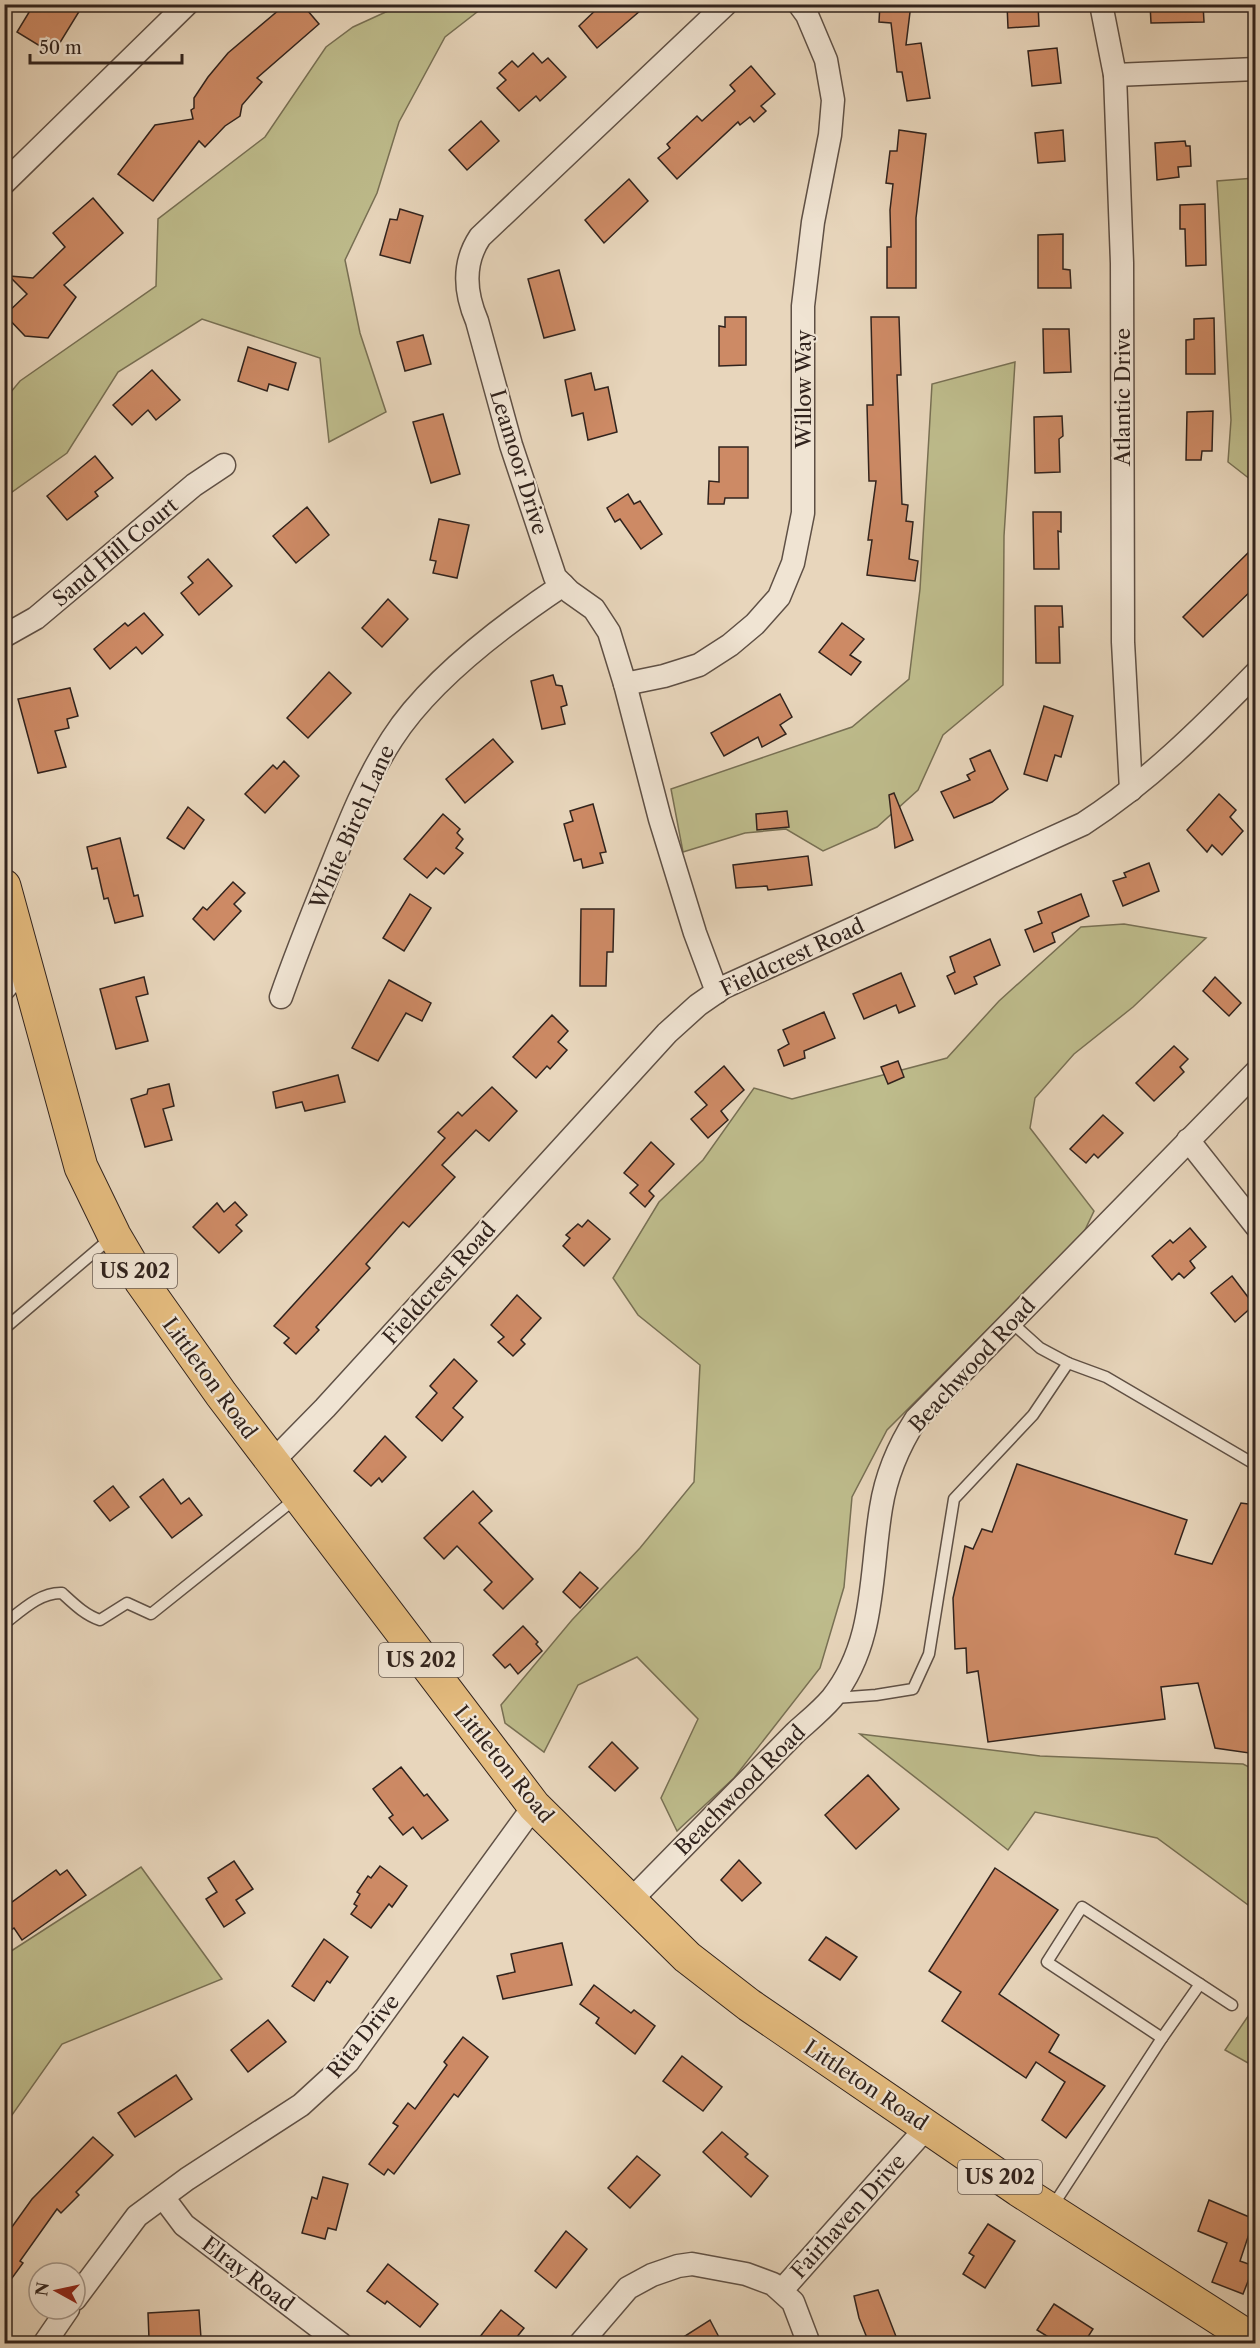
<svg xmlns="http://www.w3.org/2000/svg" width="1260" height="2348" font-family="'Libre Caslon Text',serif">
<rect width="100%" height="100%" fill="#e8d6bc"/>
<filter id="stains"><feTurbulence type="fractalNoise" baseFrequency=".00333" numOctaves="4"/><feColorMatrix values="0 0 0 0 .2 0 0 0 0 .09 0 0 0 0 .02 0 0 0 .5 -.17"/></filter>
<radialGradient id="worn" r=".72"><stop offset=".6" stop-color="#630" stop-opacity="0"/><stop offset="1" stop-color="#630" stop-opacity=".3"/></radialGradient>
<!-- green -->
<g fill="#bebc8c" stroke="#787054" stroke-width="1.5">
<polygon points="401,5 486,5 445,37 399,122 377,193 345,260 360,333 386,412 329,442 320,358 202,319 118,372 67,453 5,497 5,399 20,381 156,286 158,219 265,137 326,47 353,27"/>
<polygon points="1255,178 1256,178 1255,483 1228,462 1231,420 1217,181"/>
<polygon points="1015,362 1004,536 1003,685 943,735 918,790 877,827 823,851 786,829 745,833 683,852 671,789 852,727 909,679 920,589 932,384"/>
<polygon points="1124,924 1206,938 1133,1007 1074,1054 1035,1098 1030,1128 1094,1211 1083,1234 887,1430 852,1497 844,1587 820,1668 734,1778 677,1831 661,1798 698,1719 637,1657 578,1685 544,1752 505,1723 501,1705 572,1620 640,1548 694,1482 700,1365 638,1315 613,1278 659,1202 703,1160 754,1088 792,1099 947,1058 999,1001 1081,927"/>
<polygon points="860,1734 1040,1756 1243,1764 1255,1770 1255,1910 1157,1838 1035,1812 1008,1850"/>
<polygon points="141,1867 222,1979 62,2044 5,2125 5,1955"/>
<polygon points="1255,2006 1255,2067 1225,2050"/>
</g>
<!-- building -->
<g fill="#cd8a65" stroke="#31231d" stroke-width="1.5">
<polygon points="34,4 71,4 80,10 53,54 17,32"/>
<polygon points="286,4 302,4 319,24 257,78 262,82 242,105 240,116 225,126 205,147 199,141 153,201 118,174 155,125 193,119 191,110 194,108 194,98 208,77 228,53"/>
<polygon points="602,4 648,4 597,48 579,26"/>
<polygon points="880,4 911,4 906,45 921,43 930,98 907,101 902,72 897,72 891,23 879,22"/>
<polygon points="1007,4 1038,4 1039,26 1008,28"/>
<polygon points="1150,4 1203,4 1204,22 1151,23"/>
<polygon points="1057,48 1061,83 1032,86 1028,51"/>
<polygon points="533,53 542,63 548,58 566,77 540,101 536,96 519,111 497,88 506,80 499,73 512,61 518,67"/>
<polygon points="751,66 775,94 761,106 766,111 754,122 750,117 740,125 738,122 677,179 658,158 670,148 667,144 697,116 702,121 735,91 730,85"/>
<polygon points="481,121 499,141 467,170 449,150"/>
<polygon points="899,130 926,134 916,218 916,288 887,288 887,247 891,247 890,210 893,184 886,183 890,151 897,151"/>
<polygon points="1063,130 1065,161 1038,163 1035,133"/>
<polygon points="1185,141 1186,146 1190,146 1191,166 1178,167 1179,177 1157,180 1155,143"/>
<polygon points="629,179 648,201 604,243 585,220"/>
<polygon points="93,198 123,233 64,285 76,297 48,338 25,336 5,315 27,294 9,276 33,278 65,247 53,233"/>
<polygon points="1205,204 1206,265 1186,266 1185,229 1180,229 1180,205"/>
<polygon points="400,209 423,216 410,263 380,255 390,219 397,220"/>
<polygon points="1063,234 1063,269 1070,270 1071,288 1038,288 1038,235"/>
<polygon points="559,270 575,330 544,338 528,279"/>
<polygon points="725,317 746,317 746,365 719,366 719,326 725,327"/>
<polygon points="871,317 899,317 901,375 897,375 902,504 908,505 906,521 913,522 909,559 918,561 915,581 867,575 872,540 868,540 876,481 869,481 867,405 873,405"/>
<polygon points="1214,318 1215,374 1186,374 1186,340 1194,339 1194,319"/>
<polygon points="1043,329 1069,329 1071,372 1044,373"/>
<polygon points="423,335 431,364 405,371 397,342"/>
<polygon points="248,347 296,363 288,390 269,384 267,391 238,381"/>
<polygon points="152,370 180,400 156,420 148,410 132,425 113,405"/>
<polygon points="591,373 595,390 608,387 617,432 588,440 583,413 572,416 565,380"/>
<polygon points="1213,411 1212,451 1202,451 1201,460 1186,460 1187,412"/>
<polygon points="443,414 460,474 431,483 413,422"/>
<polygon points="1062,416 1063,436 1059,439 1060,472 1035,473 1034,417"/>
<polygon points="719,447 748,447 748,498 725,498 724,504 708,504 709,481 719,482"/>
<polygon points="95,456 113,478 95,492 98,496 67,520 47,496"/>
<polygon points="628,494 634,504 640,501 662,534 641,549 620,519 615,522 607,508"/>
<polygon points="307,507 329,535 296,563 273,536"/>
<polygon points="1033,512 1061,512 1061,532 1058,531 1059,569 1034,569"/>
<polygon points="439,519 469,525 457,578 433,573 436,561 430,560"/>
<polygon points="1256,545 1256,586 1203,637 1183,617"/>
<polygon points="208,559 232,586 199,615 181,593 193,583 188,577"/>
<polygon points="388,599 408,619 382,647 362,628"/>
<polygon points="1035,606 1062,606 1063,627 1059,627 1060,663 1036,663"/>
<polygon points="144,613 163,635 142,654 136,647 110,669 94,649 125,623 128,626"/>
<polygon points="842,623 864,639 850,655 861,662 851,675 819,652"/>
<polygon points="329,672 351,693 308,738 287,718"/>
<polygon points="553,675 556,685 562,686 567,705 561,707 565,724 542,729 531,681"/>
<polygon points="70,688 78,716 67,719 69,728 55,731 66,767 38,773 18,699"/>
<polygon points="780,694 792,717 780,725 786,734 762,747 758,737 724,756 711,733"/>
<polygon points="1044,706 1073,716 1061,757 1055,755 1047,781 1024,774"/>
<polygon points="493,739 513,762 465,803 446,779"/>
<polygon points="990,750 1008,789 992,802 954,818 941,792 970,780 967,775 975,771 970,759"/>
<polygon points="284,761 299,776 265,813 245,794 273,765 277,769"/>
<polygon points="894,793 913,840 895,848 889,795"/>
<polygon points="1219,794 1236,810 1230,817 1243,831 1222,855 1212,845 1207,852 1187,830"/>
<polygon points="593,804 606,852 600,853 603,863 583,868 581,859 574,861 564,824 573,821 570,811"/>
<polygon points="188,807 204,820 184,849 167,838"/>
<polygon points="787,811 789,827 757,830 756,814"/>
<polygon points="443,814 460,829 457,833 463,839 456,848 463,853 444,874 436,868 427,878 404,859"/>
<polygon points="120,838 134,896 138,895 143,916 115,923 108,898 104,899 97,868 92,869 87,847"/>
<polygon points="808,856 812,885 768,890 767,886 736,888 733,865"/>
<polygon points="1149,863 1159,891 1123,906 1113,881 1126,877 1124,873"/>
<polygon points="233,882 245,893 234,904 241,911 214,940 193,919 203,907 207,910"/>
<polygon points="410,894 431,908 404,951 383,938"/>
<polygon points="1081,894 1089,916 1052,933 1055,942 1034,952 1025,930 1042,923 1038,912"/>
<polygon points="581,909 614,909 613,952 607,952 606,986 580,986"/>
<polygon points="990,939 1000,965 974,977 977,984 955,994 947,976 955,972 950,957"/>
<polygon points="901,973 915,1006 899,1013 896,1005 864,1019 853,994"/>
<polygon points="144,977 148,994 136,997 148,1041 116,1049 100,989"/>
<polygon points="1215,977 1241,1003 1229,1016 1203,991"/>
<polygon points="389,980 431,1003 422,1021 406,1013 378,1061 352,1048"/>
<polygon points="824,1012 835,1038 804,1051 805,1058 784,1066 778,1050 789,1044 783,1030"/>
<polygon points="552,1015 568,1031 558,1042 567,1050 550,1069 547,1066 536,1078 513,1057"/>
<polygon points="1174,1046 1188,1059 1180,1067 1184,1072 1154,1101 1136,1083"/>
<polygon points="898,1061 904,1077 888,1084 881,1067"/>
<polygon points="724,1066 744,1090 721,1111 728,1120 708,1138 691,1119 707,1105 695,1092"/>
<polygon points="338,1075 345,1102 305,1111 302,1102 276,1108 273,1092"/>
<polygon points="169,1084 174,1106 163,1109 172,1140 145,1147 131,1099 147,1094 148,1089"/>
<polygon points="492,1087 517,1111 489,1141 476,1130 442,1165 455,1177 409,1227 403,1222 366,1264 370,1268 316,1327 319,1330 296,1354 284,1343 289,1338 274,1326 445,1138 438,1132 458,1112 462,1116"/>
<polygon points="1103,1115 1123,1133 1098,1158 1094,1154 1086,1163 1070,1149"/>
<polygon points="651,1142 674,1164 649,1191 654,1196 645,1207 630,1193 638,1185 624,1173"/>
<polygon points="235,1202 247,1215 236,1225 242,1231 219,1253 193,1227 217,1203 224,1212"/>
<polygon points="588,1220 610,1239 584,1266 563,1246 570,1238 566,1235 578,1224 582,1227"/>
<polygon points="1190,1228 1206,1247 1190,1261 1195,1268 1184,1278 1179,1273 1172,1280 1152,1256 1170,1240 1173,1243"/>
<polygon points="1232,1276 1254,1305 1235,1322 1211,1293"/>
<polygon points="517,1295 541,1318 521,1340 525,1344 513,1356 498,1342 504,1337 491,1325"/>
<polygon points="454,1359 477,1381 453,1408 463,1417 442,1441 416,1417 437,1393 430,1386"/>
<polygon points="385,1436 406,1457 382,1482 379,1478 371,1486 354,1471"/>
<polygon points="1017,1464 1187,1520 1175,1554 1212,1564 1241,1503 1256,1505 1256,1754 1215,1748 1198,1683 1161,1687 1165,1719 988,1742 978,1671 967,1673 966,1648 955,1649 953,1598 965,1546 973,1549 982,1529 992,1532"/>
<polygon points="163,1479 181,1504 189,1498 202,1515 172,1538 140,1497"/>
<polygon points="113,1486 129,1507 110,1521 94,1501"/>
<polygon points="473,1491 492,1511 479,1523 533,1579 503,1609 484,1590 492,1582 457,1546 444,1559 424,1538"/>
<polygon points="580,1572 598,1588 580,1608 563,1592"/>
<polygon points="523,1626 538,1642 536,1644 542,1651 518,1674 510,1664 505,1668 493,1655"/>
<polygon points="612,1742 638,1768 615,1791 589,1767"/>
<polygon points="401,1767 424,1796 427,1794 448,1820 422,1839 413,1827 403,1835 389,1818 393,1815 373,1789"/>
<polygon points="868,1775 899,1809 856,1849 825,1815"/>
<polygon points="739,1860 761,1883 742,1901 721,1880"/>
<polygon points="234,1861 253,1889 236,1900 245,1913 224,1927 206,1899 217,1892 208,1878"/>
<polygon points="380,1866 407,1886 392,1907 389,1904 371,1928 351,1914 357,1906 354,1904 360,1894 357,1892 368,1876 371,1878"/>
<polygon points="995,1868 1058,1910 999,1994 1059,2035 1049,2052 1105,2086 1066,2138 1042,2120 1065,2082 1036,2062 1026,2078 942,2021 961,1992 929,1971"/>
<polygon points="56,1870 60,1875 67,1870 86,1895 22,1940 14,1928 4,1935 4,1908"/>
<polygon points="826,1937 857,1957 840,1980 809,1960"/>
<polygon points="324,1939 348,1957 330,1983 327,1981 314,2001 292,1986"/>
<polygon points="562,1943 572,1985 503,1999 497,1976 515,1972 511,1954"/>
<polygon points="594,1985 631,2013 634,2010 655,2026 635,2054 596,2023 599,2018 580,2004"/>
<polygon points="268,2020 286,2042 248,2072 231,2050"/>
<polygon points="463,2037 488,2057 458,2097 454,2094 394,2174 388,2169 384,2175 369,2164 398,2126 393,2123 408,2103 415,2109 447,2065 444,2062"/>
<polygon points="682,2056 722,2087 703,2111 663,2081"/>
<polygon points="176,2075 192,2099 135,2137 118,2113"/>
<polygon points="722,2132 748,2154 745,2157 768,2176 751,2197 703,2152"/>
<polygon points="93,2137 113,2155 76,2192 79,2195 61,2213 57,2209 20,2261 23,2263 4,2289 4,2238 32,2199"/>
<polygon points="637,2156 660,2175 630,2208 608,2188"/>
<polygon points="323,2177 348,2184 336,2230 328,2228 325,2239 302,2233 312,2197 317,2199"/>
<polygon points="1209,2200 1254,2219 1240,2261 1254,2266 1243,2294 1212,2282 1227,2243 1198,2231"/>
<polygon points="988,2224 1015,2241 985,2288 963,2274 974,2256 969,2253"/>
<polygon points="566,2231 587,2249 556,2288 535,2271"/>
<polygon points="388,2264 438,2304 420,2327 387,2301 385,2304 367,2291"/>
<polygon points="878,2290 897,2339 885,2343 869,2343 859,2318 854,2296"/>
<polygon points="1054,2304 1093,2329 1084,2343 1058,2343 1037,2330"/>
<polygon points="199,2310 201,2338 149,2339 148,2313"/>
<polygon points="501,2310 524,2328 512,2343 475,2343"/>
<polygon points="710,2320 722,2343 674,2343"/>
</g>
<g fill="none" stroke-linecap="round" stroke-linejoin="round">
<defs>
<g id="lane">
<polyline points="1011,1322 1040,1348 1068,1363 1106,1377 1256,1465"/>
<polyline points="4,1329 112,1237"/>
<path d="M 4,1624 C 21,1611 40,1592 62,1593 C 74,1604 85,1615 100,1620 L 127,1603 L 151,1614 L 295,1499"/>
<polyline points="835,1698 876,1695 913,1689 929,1654 954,1499 1033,1415 1068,1363"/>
<polyline points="1162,2038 1200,1984"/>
<polyline points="1052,2207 1162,2038 1047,1962 1082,1907 1232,2005"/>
</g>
<g id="street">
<polyline points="1101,4 1115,75 1122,263 1123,642 1131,790"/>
<polyline points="1115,75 1256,69"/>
<polyline points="4,183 187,4"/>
<polyline points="4,636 36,618 194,485 224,465"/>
<polyline points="625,684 664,676 699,665 730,645 755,624 779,597 793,563 803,513 803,306 813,222 830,135 833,100 826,60 807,15 799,4"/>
<polyline points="4,989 26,964"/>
<path d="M 717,992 L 695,933 L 660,819 L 625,684 L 609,632 L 594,609 L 570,592 L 555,577 L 511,445 L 477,321 C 465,293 462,264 480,237 L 726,4"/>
<path d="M 281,997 C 296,954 313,912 330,870 C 348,825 366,779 392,739 C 429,681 506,623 563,585"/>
<polyline points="1188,1140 1256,1226"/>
<path d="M 272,1462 L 325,1408 L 667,1033 L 698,1005 L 724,987 L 1083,824 C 1148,782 1201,729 1256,673"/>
<path d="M 630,1901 L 795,1733 C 807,1722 821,1711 832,1698 C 876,1643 870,1574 881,1508 C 886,1476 898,1447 916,1419 L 1256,1072"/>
<polyline points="163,2197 184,2225 341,2344"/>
<polyline points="782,2290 927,2127"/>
<polyline points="75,2299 137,2216 187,2179 301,2105 348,2062 534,1806"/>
<polyline points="44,2344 68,2309"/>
<polyline points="580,2344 628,2288 652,2275 678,2266 692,2264 746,2274 773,2284 793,2302 809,2344"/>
</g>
<polyline id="primary" points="4,886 81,1167 114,1235 141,1281 221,1394 534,1806 687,1957 749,2005 1019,2190 1256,2342"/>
</defs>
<!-- lane casing -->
<use href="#lane" stroke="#5f5045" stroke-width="13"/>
<!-- street casing -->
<use href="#street" stroke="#5f5045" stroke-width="25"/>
<!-- primary casing -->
<use href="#primary" stroke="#31231d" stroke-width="35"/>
<!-- lane -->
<use href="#lane" stroke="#f0e4d3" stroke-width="10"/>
<!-- street -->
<use href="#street" stroke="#f0e4d3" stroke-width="22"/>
<!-- primary -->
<use href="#primary" stroke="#e4bb7e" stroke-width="33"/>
</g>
<g text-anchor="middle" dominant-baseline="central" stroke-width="4.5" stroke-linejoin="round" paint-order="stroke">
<!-- shield labels -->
<g fill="#f0e4d3" stroke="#6a5d54" stroke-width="1.5">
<rect x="93" y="1254" width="84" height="34" rx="4.5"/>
<rect x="379" y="1643" width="84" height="34" rx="4.5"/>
<rect x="958" y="2160" width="84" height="34" rx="4.5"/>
</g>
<g font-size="20" font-weight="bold" fill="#31231d">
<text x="135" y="1271">US 202</text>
<text x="421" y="1660">US 202</text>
<text x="1000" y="2177">US 202</text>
</g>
<!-- street labels -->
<g font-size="21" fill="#31231d" stroke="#f0e4d3">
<text transform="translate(803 389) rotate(-90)">Willow Way</text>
<text transform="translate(1122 397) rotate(-90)">Atlantic Drive</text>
<text transform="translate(519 462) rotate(73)">Leamoor Drive</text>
<text transform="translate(115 552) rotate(-40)">Sand Hill Court</text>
<text transform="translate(352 827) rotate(-66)">White Birch Lane</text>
<text transform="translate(792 957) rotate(-25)">Fieldcrest Road</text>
<text transform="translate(439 1283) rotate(-48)">Fieldcrest Road</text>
<text transform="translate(972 1365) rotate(-47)">Beachwood Road</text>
<text transform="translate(210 1378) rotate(54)">Littleton Road</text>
<text transform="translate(504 1764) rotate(51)">Littleton Road</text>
<text transform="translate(740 1790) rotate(-45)">Beachwood Road</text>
<text transform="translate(363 2036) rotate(-51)">Rita Drive</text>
<text transform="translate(866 2085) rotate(34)">Littleton Road</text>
<text transform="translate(848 2216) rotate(-48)">Fairhaven Drive</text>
<text transform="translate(248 2274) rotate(37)">Elray Road</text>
</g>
</g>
<!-- margin -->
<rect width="1260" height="2348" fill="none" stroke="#e8d6bc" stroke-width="24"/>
<rect x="6" y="6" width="1248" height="2336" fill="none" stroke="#31231d" stroke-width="3"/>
<rect x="12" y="12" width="1236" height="2324" fill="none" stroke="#31231d" stroke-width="1.5"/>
<!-- north arrow -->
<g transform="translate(57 2291) rotate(278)"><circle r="28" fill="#f0e4d3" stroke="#a4978a" stroke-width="1.5"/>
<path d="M0-4.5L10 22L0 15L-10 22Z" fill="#8f2418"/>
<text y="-9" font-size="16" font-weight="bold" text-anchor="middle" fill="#31231d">N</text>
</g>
<!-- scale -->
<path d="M30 54v9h152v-9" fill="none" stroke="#31231d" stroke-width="3"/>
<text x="39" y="54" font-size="18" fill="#31231d" stroke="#f0e4d3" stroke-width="4.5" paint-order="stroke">50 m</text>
<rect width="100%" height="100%" filter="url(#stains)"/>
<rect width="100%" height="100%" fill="url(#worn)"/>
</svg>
